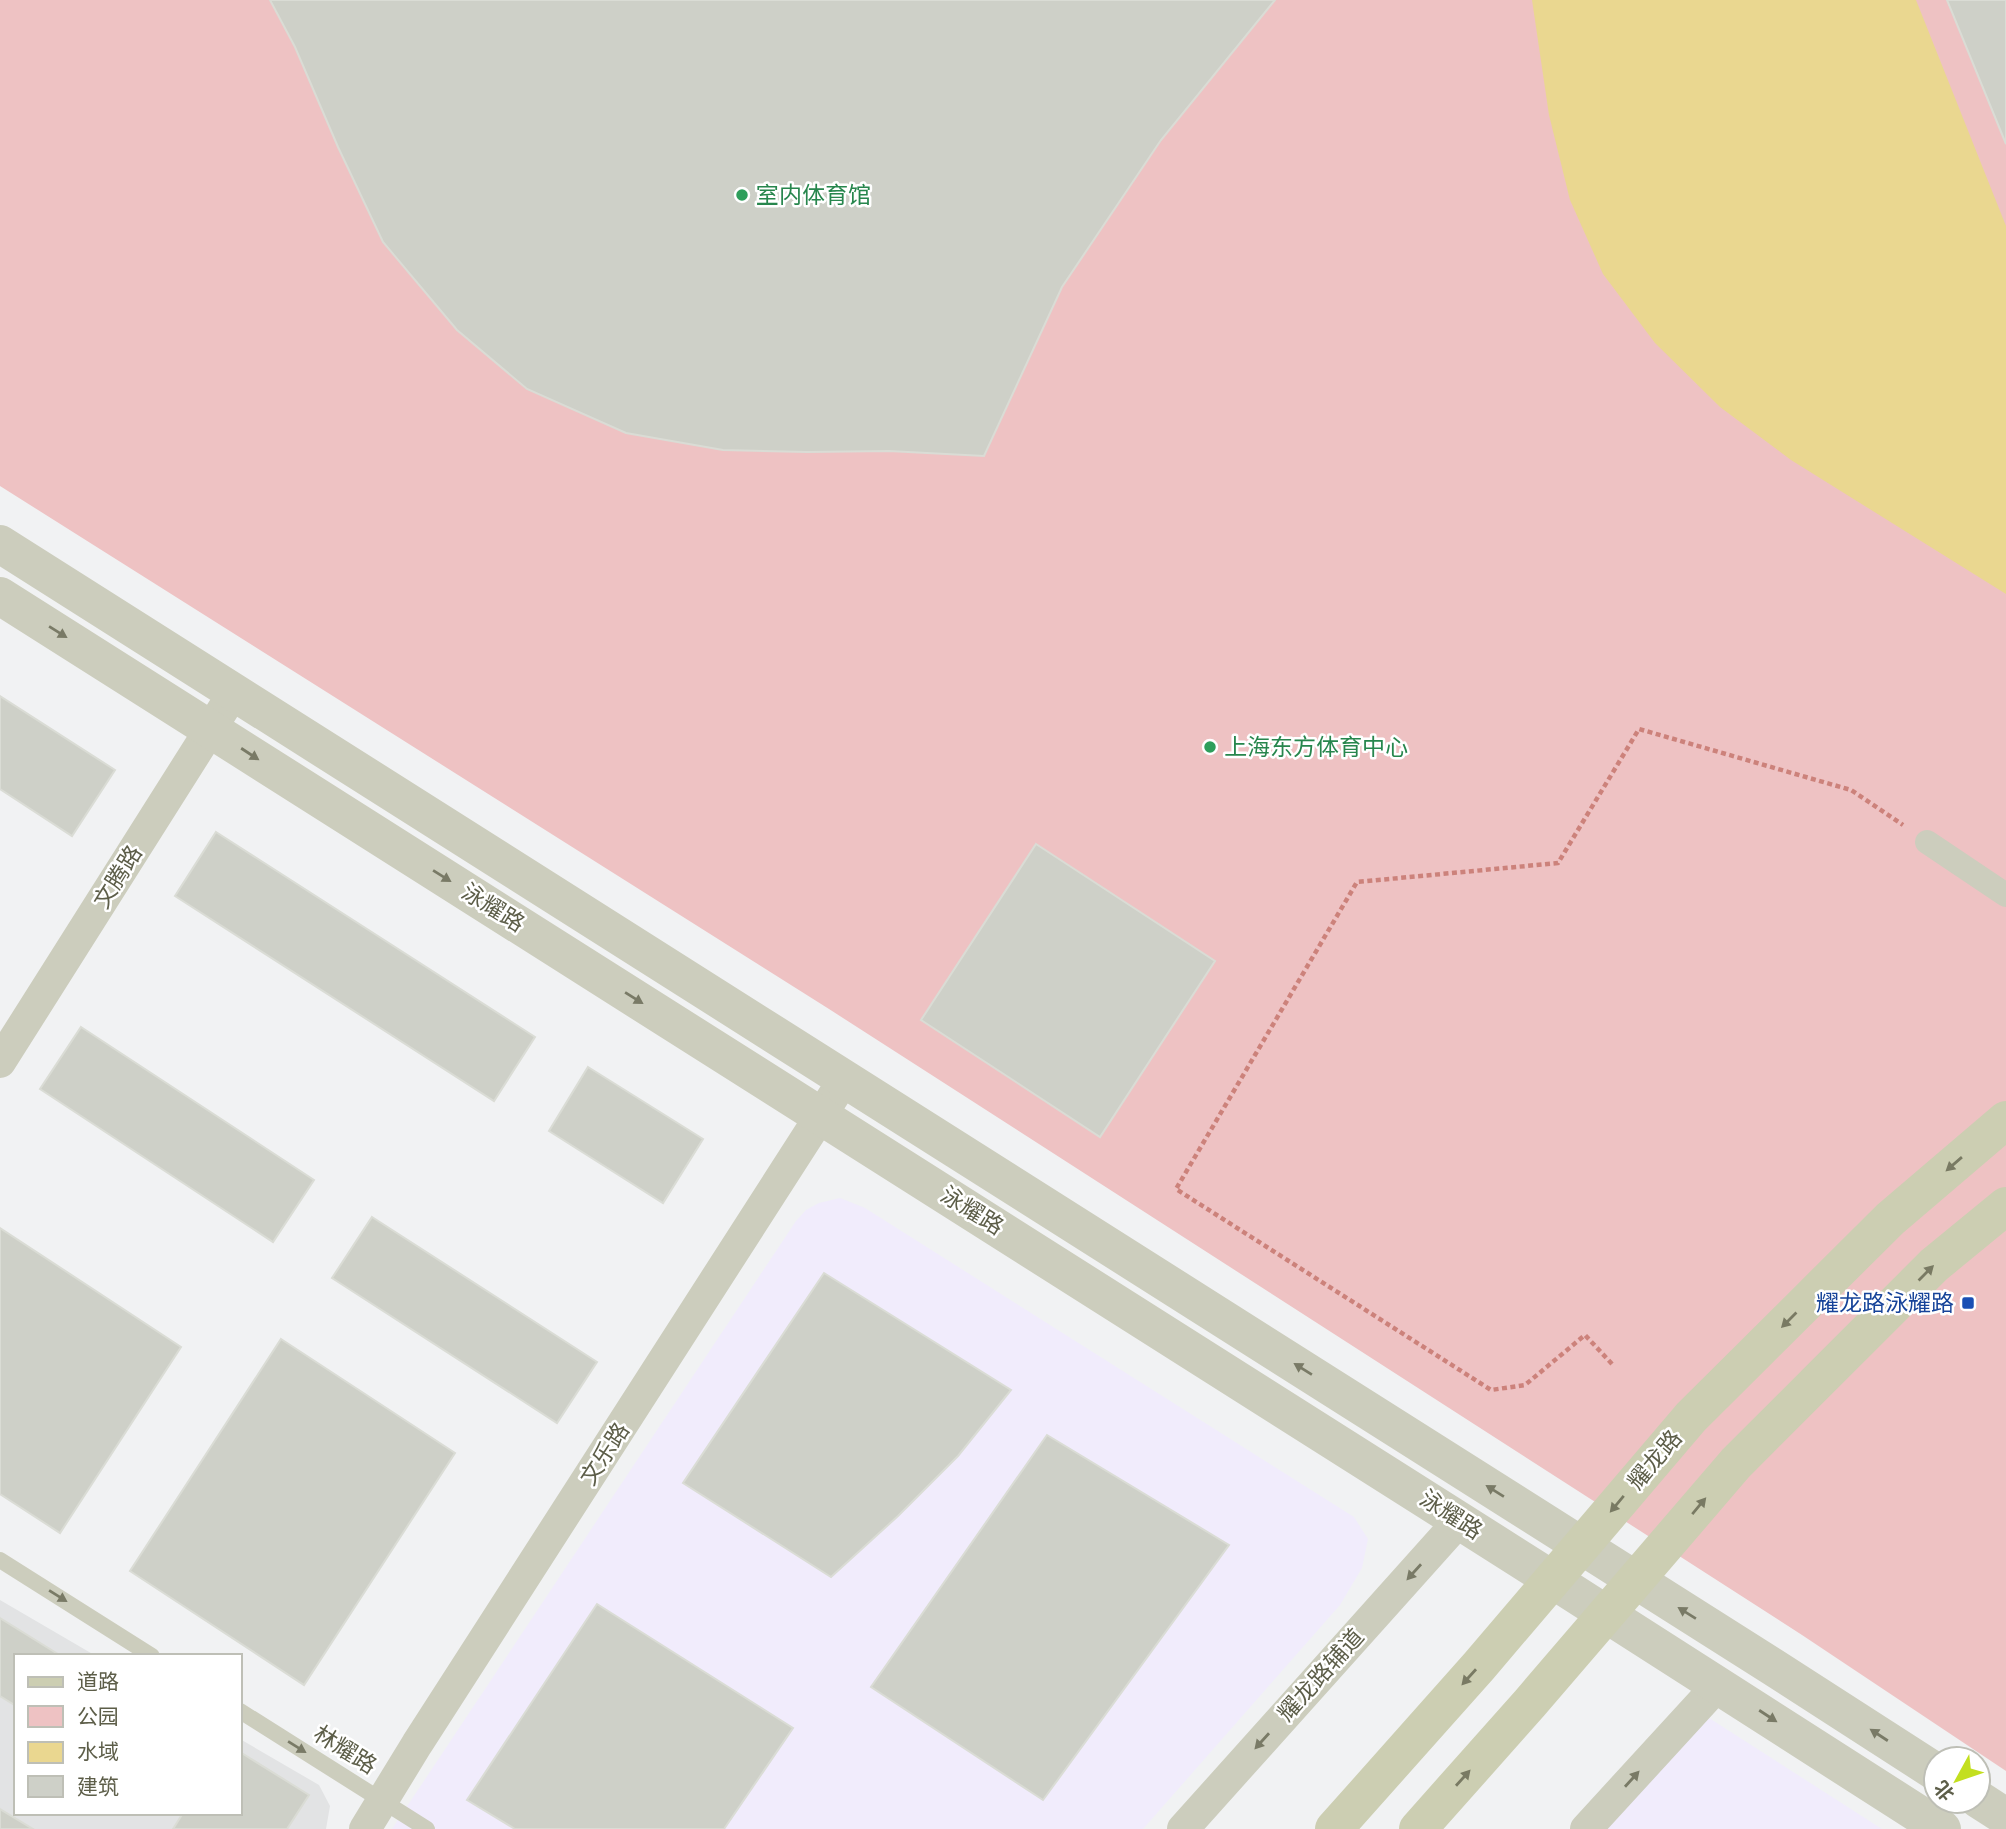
<svg xmlns="http://www.w3.org/2000/svg" width="2006" height="1829" font-family="Karla,'Noto Sans SC',sans-serif">
<rect width="100%" height="100%" fill="#f1f2f3"/>
<!-- commercial -->
<g fill="#f1ecfc">
<polygon points="840,1198 865,1208 1354,1517 1368,1539 1362,1568 1340,1605 1143,1829 392,1829 796,1221 806,1210 819,1203"/>
<polygon points="1709,1718 1882,1829 1607,1829"/>
</g>
<!-- education -->
<polygon fill="#e2e3e4" points="0,1600 96,1656 16,1656 16,1813 240,1813 240,1739 319,1785 330,1806 326,1829 0,1829"/>
<!-- green -->
<polygon fill="#eec2c3" points="0,0 2006,0 2006,1771 1802,1635 829,1009 0,486"/>
<!-- water -->
<polygon fill="#ead790" points="1532,0 1916,0 2006,226 2006,594 1791,460 1720,407 1655,343 1603,274 1570,200 1549,115"/>
<!-- building -->
<g fill="#ced0c8" stroke="#dadcd5" stroke-width="2">
<polygon points="270,0 1275,0 1161,140 1062,287 984,456 889,451 807,452 723,450 626,433 527,389 457,330 383,242 338,147 295,47"/>
<polygon points="1947,0 2006,0 2006,144"/>
<polygon points="0,696 115,770 72,836 0,789"/>
<polygon points="216,832 535,1037 494,1101 175,896"/>
<polygon points="1036,844 1215,961 1100,1137 921,1020"/>
<polygon points="81,1027 314,1180 273,1242 40,1089"/>
<polygon points="588,1067 703,1139 663,1203 549,1131"/>
<polygon points="372,1217 597,1362 557,1423 332,1278"/>
<polygon points="0,1228 181,1347 60,1533 0,1494"/>
<polygon points="824,1273 1011,1390 958,1456 898,1516 831,1577 683,1483"/>
<polygon points="281,1339 455,1453 304,1685 130,1571"/>
<polygon points="1047,1435 1229,1545 1043,1800 871,1687"/>
<polygon points="597,1604 793,1728 724,1829 515,1829 467,1800"/>
<polygon points="0,1618 61,1656 16,1656 16,1706 0,1696"/>
<polygon points="240,1752 309,1795 287,1829 173,1829 183,1813 240,1813"/>
<polygon points="0,1809 33,1829 0,1829"/>
</g>
<g fill="none" stroke-linecap="round" stroke-linejoin="round">
<!-- path -->
<polyline stroke="#cc827b" stroke-width="4.5" stroke-dasharray="5 3.5" stroke-linecap="butt" points="1612,1364 1585,1335 1525,1385 1491,1390 1176,1189 1357,882 1558,863 1639,729 1851,790 1903,825"/>
<!-- service -->
<g stroke="#cccdbd" stroke-width="16">
<polyline points="0,1560 152,1656"/>
<polyline points="240,1711 427,1829"/>
</g>
<!-- pedestrian -->
<polyline stroke="#cccdbd" stroke-width="24" points="1927,842 2006,895"/>
<!-- minor -->
<g stroke="#cccdbd" stroke-width="32">
<polyline points="0,1062 234,692"/>
<polyline points="365,1829 417,1744 845,1078"/>
<polyline points="1183,1829 1459,1521"/>
<polyline points="1586,1829 1718,1685"/>
</g>
<!-- tertiary -->
<g stroke="#cccdbd" stroke-width="38">
<polyline points="0,544 1773,1667 1936,1772"/>
<polyline points="0,596 1553,1580 1942,1829"/>
<polyline points="1978,1799 2006,1817"/>
</g>
<!-- primary -->
<g stroke="#ccceb2" stroke-width="38">
<polyline points="1334,1829 1479,1666 1691,1417 1890,1219 2006,1120"/>
<polyline points="1418,1829 1530,1703 1736,1463 1934,1265 2006,1206"/>
</g>
</g>
<!-- one-way arrows -->
<defs><path id="oneway-solid" d="M-6-.8H1V-3.2L6.5 0L1 3.2V.8H-6Z" transform="scale(1.75)"/></defs>
<g fill="#797a66">
<use href="#oneway-solid" transform="translate(58 632) rotate(32)"/>
<use href="#oneway-solid" transform="translate(250 754) rotate(33)"/>
<use href="#oneway-solid" transform="translate(442 876) rotate(32)"/>
<use href="#oneway-solid" transform="translate(634 998) rotate(32)"/>
<use href="#oneway-solid" transform="translate(1303 1369) rotate(-148)"/>
<use href="#oneway-solid" transform="translate(1495 1491) rotate(-148)"/>
<use href="#oneway-solid" transform="translate(1414 1572) rotate(132)"/>
<use href="#oneway-solid" transform="translate(58 1596) rotate(32)"/>
<use href="#oneway-solid" transform="translate(1687 1613) rotate(-148)"/>
<use href="#oneway-solid" transform="translate(1768 1716) rotate(33)"/>
<use href="#oneway-solid" transform="translate(1879 1735) rotate(-147)"/>
<use href="#oneway-solid" transform="translate(1262 1741) rotate(132)"/>
<use href="#oneway-solid" transform="translate(297 1747) rotate(32)"/>
<use href="#oneway-solid" transform="translate(1632 1779) rotate(-48)"/>
</g>
<g fill="#797a63">
<use href="#oneway-solid" transform="translate(1954 1164) rotate(139)"/>
<use href="#oneway-solid" transform="translate(1926 1273) rotate(-45)"/>
<use href="#oneway-solid" transform="translate(1789 1320) rotate(135)"/>
<use href="#oneway-solid" transform="translate(1617 1504) rotate(130)"/>
<use href="#oneway-solid" transform="translate(1699 1506) rotate(-50)"/>
<use href="#oneway-solid" transform="translate(1469 1677) rotate(132)"/>
<use href="#oneway-solid" transform="translate(1463 1778) rotate(-48)"/>
</g>
<!-- markers -->
<g fill="#2e9e5b" stroke="#fff" stroke-width="2.5">
<circle cx="742" cy="195" r="7"/>
<circle cx="1210" cy="747" r="7"/>
</g>
<rect fill="#1a4fb4" stroke="#fff" stroke-width="2.5" x="1961" y="1296" width="14" height="14" rx="3.5"/>
<g text-anchor="middle" dominant-baseline="central" stroke-width="5" stroke-linejoin="round" paint-order="stroke">
<!-- leisure labels -->
<g font-size="23" fill="#27864d" stroke="#fff" text-anchor="start">
<text x="756" y="195">室内体育馆</text>
<text x="1224" y="747">上海东方体育中心</text>
</g>
<!-- street labels -->
<g font-size="23" fill="#5d5e49" stroke="#fff">
<text transform="translate(118 877) rotate(-58)">文腾路</text>
<text transform="translate(493 908) rotate(32)">泳耀路</text>
<text transform="translate(972 1211) rotate(32)">泳耀路</text>
<text transform="translate(605 1454) rotate(-57)">文乐路</text>
<text transform="translate(1655 1460) rotate(-50)">耀龙路</text>
<text transform="translate(1451 1515) rotate(33)">泳耀路</text>
<text transform="translate(1321 1675) rotate(-48)">耀龙路辅道</text>
<text transform="translate(345 1750) rotate(32)">林耀路</text>
</g>
<!-- transit labels -->
<g font-size="23" fill="#164399" stroke="#fff" text-anchor="end">
<text x="1954" y="1303">耀龙路泳耀路</text>
</g>
</g>
<!-- legend -->
<rect x="14" y="1654" width="228" height="161" fill="#ffffff" stroke="#bebfb6" stroke-width="2"/>
<rect x="28" y="1677" width="35" height="10" fill="#ccceb2" stroke="#bebfb6" stroke-width="2"/>
<text x="77" y="1689" font-size="21" fill="#5d5e49">道路</text>
<rect x="28" y="1706" width="35" height="21" fill="#eec2c3" stroke="#bebfb6" stroke-width="2"/>
<text x="77" y="1724" font-size="21" fill="#5d5e49">公园</text>
<rect x="28" y="1742" width="35" height="21" fill="#ead790" stroke="#bebfb6" stroke-width="2"/>
<text x="77" y="1759" font-size="21" fill="#5d5e49">水域</text>
<rect x="28" y="1776" width="35" height="21" fill="#ced0c8" stroke="#bebfb6" stroke-width="2"/>
<text x="77" y="1794" font-size="21" fill="#5d5e49">建筑</text>
<!-- north arrow -->
<g transform="translate(1957 1780) rotate(230)"><circle r="33" fill="#ffffff" stroke="#bebfb6" stroke-width="2"/>
<path d="M0-5L12 26L0 18L-12 26Z" fill="#c3df1f"/>
<text y="-10" font-size="19" font-weight="bold" text-anchor="middle" fill="#5d5e49">北</text>
</g>
</svg>
